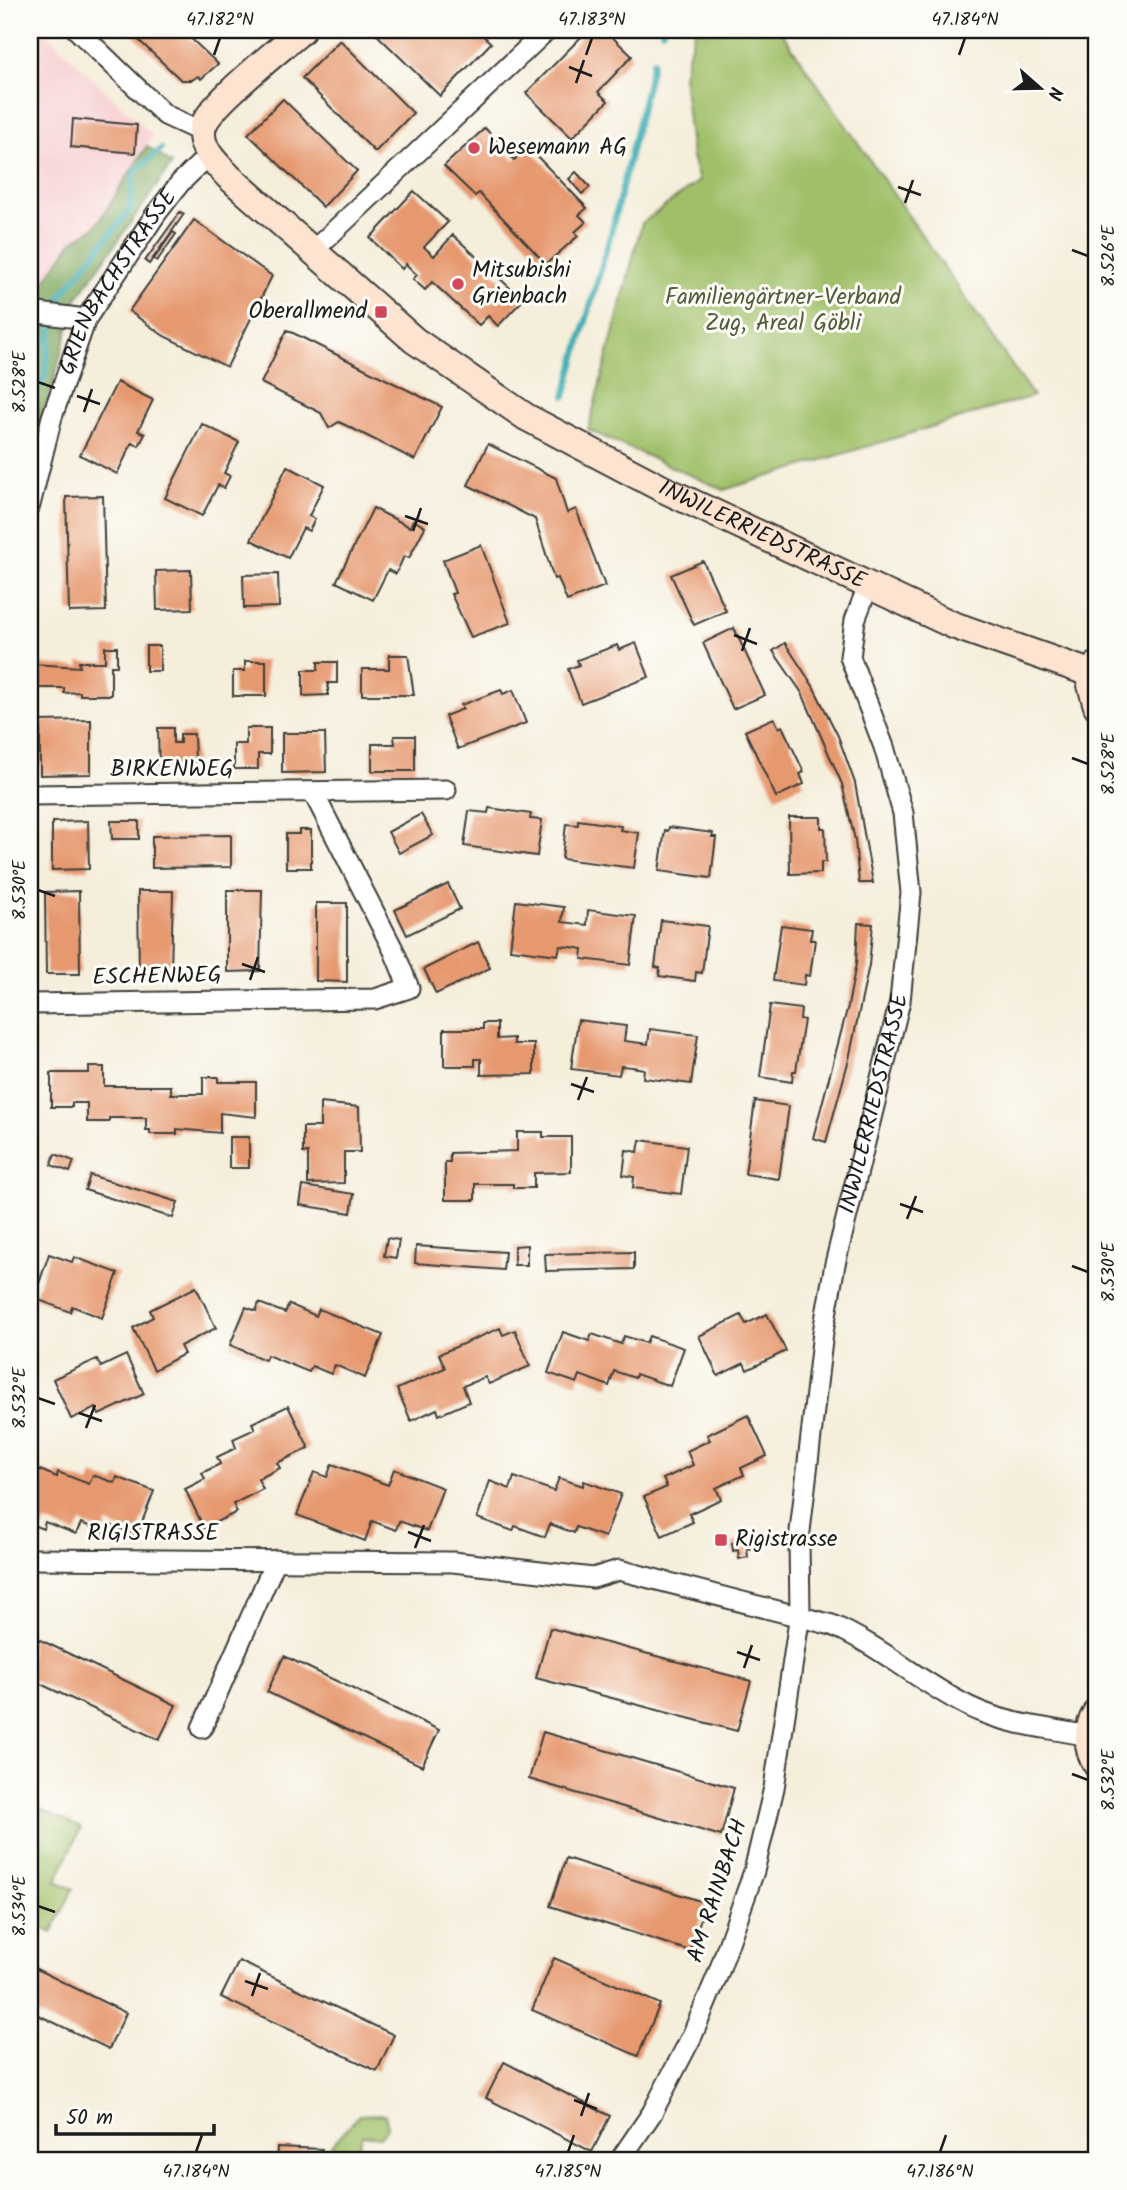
<svg xmlns="http://www.w3.org/2000/svg" width="1127" height="2190" font-family="Kalam,sans-serif">
<rect width="100%" height="100%" fill="#fdfcf7"/>
<filter id="ink" filterUnits="userSpaceOnUse"><feTurbulence type="fractalNoise" baseFrequency=".0143" numOctaves="2"/><feDisplacementMap in="SourceGraphic" scale="14" xChannelSelector="R" yChannelSelector="G"/><feConvolveMatrix kernelMatrix="1 2 1 2 8 2 1 2 1" color-interpolation-filters="sRGB"/></filter>
<filter id="wash" filterUnits="userSpaceOnUse"><feTurbulence type="fractalNoise" baseFrequency=".00686" numOctaves="4" result="noise"/><feDisplacementMap in="SourceGraphic" scale="28" xChannelSelector="R" yChannelSelector="G"/><feGaussianBlur stdDeviation="1.57" result="paint"/><feColorMatrix in="noise" values="0 0 0 0 0 0 0 0 0 0 0 0 0 0 0 0 0 1.4 0 .05"/><feComposite in="paint" operator="in"/></filter>
<g filter="url(#wash)">
<rect width="100%" height="100%" fill="#f5eedb"/>
<!-- built -->
<polygon fill="#f7cfd1" points="30,30 42,30 153,136 95,227 72,242 30,302"/>
<!-- green -->
<g fill="#9fbf67" stroke="#5e6e42" stroke-width="2">
<polygon points="695,30 780,30 1033,396 724,490 588,430 642,223 699,181 692,157 683,75"/>
<polygon points="30,1804 81,1828 56,1881 73,1889 52,1933 30,1922"/>
<polygon points="386,2114 387,2128 380,2137 362,2135 354,2160 328,2160 329,2148 359,2115"/>
</g>
<!-- forest -->
<polygon fill="#7fa65c" stroke="#4e613c" stroke-width="2" points="147,146 172,164 76,300 30,466 30,302 72,242 95,227"/>
<g fill="none" stroke-linecap="round" stroke-linejoin="round">
<!-- stream -->
<g stroke="#3cadb3" stroke-width="6">
<polyline points="662,31 663,30"/>
<polyline points="565,396 612,229 653,61"/>
<polyline points="30,403 45,376 50,337 61,296 130,209 134,173 161,149"/>
</g>
</g>
<g id="blocks">
<!-- building -->
<g fill="#e6986e">
<polygon points="128,30 182,30 218,64 201,79 198,76 192,80 181,80"/>
<polygon points="235,30 249,30 242,37"/>
<polygon points="372,30 477,30 491,43 440,96"/>
<polygon points="588,30 605,30 632,56 598,92 608,101 572,138 526,93"/>
<polygon points="340,40 413,113 375,152 302,78"/>
<polygon points="283,99 357,171 323,207 248,134"/>
<polygon points="73,119 137,125 135,153 71,147"/>
<polygon points="485,128 514,160 528,147 587,208 579,215 586,222 575,232 578,236 546,264 479,193 475,196 444,166"/>
<polygon points="576,172 590,187 582,194 569,179"/>
<polygon points="414,191 448,222 424,247 434,256 453,235 523,300 498,326 488,316 479,325 432,282 425,290 413,279 417,275 406,264 402,269 370,238"/>
<polygon points="180,212 184,214 149,264 145,261"/>
<polygon points="194,220 272,276 227,367 164,336 129,311"/>
<polygon points="173,232 176,234 157,261 154,259"/>
<polygon points="287,330 442,407 415,460 339,422 329,428 321,413 261,383"/>
<polygon points="117,382 153,400 138,431 145,434 139,446 132,443 117,474 80,455"/>
<polygon points="202,424 239,442 224,473 230,476 224,488 218,485 202,516 165,498"/>
<polygon points="488,444 556,478 567,513 576,509 605,586 567,601 558,578 554,579 535,519 468,485"/>
<polygon points="287,466 324,485 309,516 315,519 309,531 303,528 288,558 251,540"/>
<polygon points="103,496 106,611 69,612 66,497"/>
<polygon points="373,508 410,527 413,520 425,527 409,558 404,556 396,574 388,570 373,600 336,582"/>
<polygon points="481,545 510,623 471,637 451,594 455,593 443,560"/>
<polygon points="703,561 726,611 694,625 671,575"/>
<polygon points="191,570 192,609 157,610 156,571"/>
<polygon points="278,574 279,607 244,608 243,575"/>
<polygon points="734,628 765,695 733,709 703,643"/>
<polygon points="636,643 649,677 581,703 568,669 579,665 577,660 617,645 619,650"/>
<polygon points="785,643 813,686 838,736 855,783 873,883 859,883 855,840 842,784 802,693 773,651"/>
<rect x="146" y="646" width="14" height="25"/>
<polygon points="105,647 117,647 117,666 111,666 111,695 80,695 80,692 64,693 64,688 33,688 33,664 80,667 79,662 105,662"/>
<polygon points="389,655 408,655 414,695 362,695 362,669 389,669"/>
<polygon points="245,661 266,661 266,696 233,696 233,671 245,671"/>
<polygon points="318,662 337,662 337,683 328,683 328,695 303,696 303,670 318,670"/>
<polygon points="501,690 503,694 513,690 526,723 458,749 445,716 463,709 461,705"/>
<polygon points="774,718 779,728 782,726 804,772 800,774 804,784 776,797 745,731"/>
<polygon points="91,720 91,774 40,775 40,721"/>
<polygon points="158,728 173,728 173,743 180,743 180,734 194,734 195,762 181,762 181,769 159,769"/>
<polygon points="246,728 270,728 270,754 258,754 258,769 234,769 234,744 246,744"/>
<polygon points="282,733 325,733 326,772 282,773"/>
<polygon points="394,736 415,736 415,771 372,771 372,744 395,744"/>
<polygon points="489,808 531,814 530,819 542,820 537,856 464,846 469,811 488,813"/>
<polygon points="421,814 433,835 399,853 388,832"/>
<polygon points="789,817 821,817 821,828 825,828 826,862 821,862 821,873 790,874"/>
<polygon points="578,820 621,826 620,830 639,833 634,868 562,859 566,824 578,825"/>
<polygon points="88,821 89,869 52,870 52,822"/>
<polygon points="111,821 139,821 139,839 112,839"/>
<polygon points="669,827 713,833 712,837 716,837 711,878 659,871 665,830 668,831"/>
<polygon points="299,830 311,830 311,868 286,868 286,834 299,834"/>
<polygon points="231,835 231,867 152,868 152,836"/>
<polygon points="448,884 460,909 407,935 395,910"/>
<polygon points="227,890 262,890 260,971 227,972"/>
<polygon points="79,891 80,974 46,974 45,892"/>
<polygon points="138,891 173,891 171,972 139,973"/>
<polygon points="516,901 564,907 562,922 587,925 588,910 636,916 630,965 582,959 583,949 571,947 560,946 558,955 510,949"/>
<polygon points="316,903 347,903 347,982 316,981"/>
<polygon points="661,920 708,926 702,973 696,972 695,981 659,976 660,968 655,967"/>
<polygon points="858,923 873,924 869,965 849,1059 826,1142 813,1138 848,1006 856,964"/>
<polygon points="781,925 812,929 810,940 815,940 810,976 805,975 804,985 773,981"/>
<polygon points="478,942 490,968 436,994 424,969"/>
<polygon points="770,1005 801,1009 800,1019 804,1020 796,1071 793,1071 792,1082 760,1077"/>
<polygon points="578,1020 626,1026 624,1041 648,1044 650,1029 698,1035 691,1084 643,1078 644,1069 632,1067 621,1066 619,1075 571,1069"/>
<polygon points="483,1023 497,1023 497,1039 514,1038 514,1044 534,1044 534,1074 481,1075 481,1059 475,1059 475,1066 444,1066 444,1029 483,1029"/>
<polygon points="89,1067 104,1067 104,1086 171,1086 171,1094 203,1094 203,1077 218,1077 218,1082 256,1082 256,1117 220,1113 220,1133 177,1129 177,1134 150,1134 150,1130 146,1130 146,1118 109,1118 109,1122 87,1122 87,1103 72,1103 72,1107 51,1107 51,1073 89,1073"/>
<polygon points="755,1101 789,1106 779,1179 745,1174"/>
<polygon points="320,1103 359,1107 360,1152 344,1152 344,1183 308,1184 308,1153 303,1153 303,1127 320,1127"/>
<polygon points="517,1132 543,1132 543,1137 571,1137 571,1172 534,1173 534,1188 513,1188 513,1184 475,1184 475,1200 445,1200 445,1162 450,1162 450,1153 517,1151"/>
<rect x="229" y="1137" width="20" height="31"/>
<polygon points="640,1140 687,1146 681,1194 633,1188 634,1177 623,1175 626,1150 638,1152"/>
<polygon points="55,1154 74,1161 70,1172 51,1165"/>
<polygon points="90,1175 178,1202 173,1218 85,1190"/>
<polygon points="303,1186 354,1194 351,1213 300,1205"/>
<polygon points="387,1238 399,1240 396,1258 384,1256"/>
<polygon points="527,1245 527,1265 514,1265 514,1246"/>
<polygon points="416,1246 505,1252 503,1270 415,1263"/>
<polygon points="634,1252 634,1269 546,1271 545,1254"/>
<polygon points="49,1254 72,1262 74,1257 118,1273 102,1318 72,1306 70,1312 34,1298"/>
<polygon points="196,1287 216,1328 180,1346 184,1354 154,1370 133,1328 153,1317 150,1310"/>
<polygon points="259,1303 285,1313 289,1304 316,1316 319,1309 383,1335 365,1378 335,1365 331,1374 312,1366 309,1372 267,1355 265,1360 230,1345 246,1307 256,1311"/>
<polygon points="767,1314 786,1351 747,1370 744,1363 718,1376 699,1336 741,1315 746,1324"/>
<polygon points="500,1328 503,1335 515,1330 530,1366 489,1384 485,1377 463,1386 469,1402 439,1415 437,1409 411,1421 397,1389 445,1368 439,1354"/>
<polygon points="563,1332 589,1341 592,1334 621,1344 624,1336 646,1343 649,1336 684,1348 670,1386 636,1374 635,1378 614,1371 609,1386 580,1375 577,1383 548,1373"/>
<polygon points="126,1355 144,1394 99,1415 96,1408 71,1419 53,1379 97,1359 101,1367"/>
<polygon points="288,1406 309,1448 277,1463 280,1468 258,1479 263,1489 233,1504 237,1512 204,1528 185,1489 205,1479 202,1473 220,1464 217,1457 236,1448 233,1439 255,1429 252,1423"/>
<polygon points="748,1415 767,1456 741,1468 744,1475 716,1488 721,1499 689,1514 693,1522 662,1536 644,1497 667,1487 663,1479 693,1465 687,1451 710,1440 707,1435"/>
<polygon points="332,1464 388,1485 394,1469 443,1488 427,1531 399,1521 396,1530 372,1521 365,1541 297,1515 314,1472 327,1477"/>
<polygon points="30,1466 57,1477 58,1472 89,1484 93,1475 115,1483 117,1477 154,1491 137,1535 107,1524 104,1532 81,1523 76,1534 45,1522 43,1529 30,1524"/>
<polygon points="514,1477 554,1491 559,1478 583,1486 584,1481 621,1494 605,1537 576,1527 574,1533 550,1524 545,1537 515,1526 513,1531 477,1518 490,1481 510,1489"/>
<polygon points="765,1538 766,1546 747,1549 748,1557 739,1559 738,1550 733,1551 732,1543"/>
<polygon points="550,1628 751,1681 737,1731 536,1678"/>
<polygon points="30,1635 176,1705 159,1740 30,1679"/>
<polygon points="284,1656 439,1730 422,1766 267,1692"/>
<polygon points="543,1732 734,1788 721,1836 529,1779"/>
<polygon points="566,1858 706,1903 690,1951 550,1906"/>
<polygon points="554,1958 660,2004 638,2056 532,2010"/>
<polygon points="239,1961 394,2035 377,2071 221,1997"/>
<polygon points="30,1966 126,2013 109,2049 30,2011"/>
<polygon points="504,2062 610,2116 592,2152 486,2098"/>
<polygon points="277,2147 322,2149 321,2160 276,2160"/>
</g>
</g>
</g>
<g filter="url(#ink)">
<use href="#blocks" fill-opacity="0" stroke="#3d3c39" stroke-width="2"/>
<g fill="none" stroke-linecap="round" stroke-linejoin="round">
<defs>
<g id="street">
<polyline points="77,30 165,115 202,132"/>
<polyline points="314,250 547,30"/>
<polyline points="30,312 86,319"/>
<path id="s1" d="M 30,505 L 52,417 L 86,319 L 156,214 L 180,183 L 209,155"/>
<polyline points="30,795 446,790"/>
<polyline points="30,1004 375,999 409,988 394,951 314,794"/>
<path d="M 30,1559 L 453,1562 L 593,1578 L 619,1570 L 832,1625 C 883,1647 923,1685 972,1708 C 1008,1725 1050,1728 1089,1736"/>
<polyline points="202,1728 276,1560"/>
<path id="s2" d="M 620,2160 L 652,2113 L 692,2036 L 718,1974 L 754,1871 L 774,1788 L 800,1614 L 799,1540 L 823,1332 L 835,1264 L 900,1001 L 911,893 L 903,813 L 884,747 L 850,657 L 855,620 L 868,586"/>
</g>
<g id="secondary">
<path id="s3" d="M 302,30 C 282,48 202,109 202,132 C 201,151 218,165 229,177 L 414,340 L 526,417 L 661,488 L 953,625 L 1093,674"/>
<polyline points="1097,665 1091,685 1097,706"/>
<path d="M 1097,1711 C 1087,1727 1085,1748 1097,1765"/>
</g>
</defs>
<!-- street casing -->
<use href="#street" stroke="#3d3c39" stroke-width="23"/>
<!-- secondary casing -->
<use href="#secondary" stroke="#3d3c39" stroke-width="30"/>
<!-- street -->
<use href="#street" stroke="#fff" stroke-width="19"/>
<!-- secondary -->
<use href="#secondary" stroke="#fde4d1" stroke-width="26"/>
</g>
</g>
<!-- ticks -->
<path fill="none" stroke="#1c1c1c" stroke-width="2.5" d="M 214,55 L 220,38M 586,55 L 592,38M 959,55 L 965,38M 569,67 L 592,76M 576,83 L 584,60M 898,187 L 921,195M 905,203 L 913,180M 1072,250 L 1088,256M 38,382 L 55,388M 77,396 L 100,404M 84,412 L 92,389M 405,516 L 428,524M 413,531 L 421,508M 734,635 L 757,644M 742,651 L 750,628M 1072,758 L 1088,764M 38,890 L 55,896M 242,964 L 265,972M 250,980 L 258,957M 571,1084 L 594,1092M 578,1100 L 587,1077M 900,1204 L 923,1212M 907,1219 L 916,1196M 1072,1266 L 1088,1272M 38,1398 L 55,1404M 79,1413 L 102,1421M 86,1428 L 95,1405M 408,1532 L 431,1541M 415,1548 L 424,1525M 737,1652 L 760,1660M 744,1668 L 752,1645M 1072,1774 L 1088,1780M 38,1906 L 55,1912M 245,1981 L 268,1989M 252,1996 L 260,1973M 574,2100 L 597,2109M 581,2116 L 589,2093M 196,2152 L 202,2135M 568,2152 L 574,2135M 940,2152 L 946,2135"/>
<!-- markers -->
<g fill="#d1495b" stroke="#fdfcf7" stroke-width="2.5">
<circle cx="474" cy="148" r="7"/>
<circle cx="458" cy="284" r="7"/>
<rect x="374" y="305" width="14" height="14" rx="3.5"/>
<rect x="714" y="1533" width="14" height="14" rx="3.5"/>
</g>
<g text-anchor="middle" dominant-baseline="central" stroke-width="6" stroke-linejoin="round" paint-order="stroke">
<!-- poi labels -->
<g font-size="23" fill="#1c1c1c" stroke="#fdfcf7" text-anchor="start">
<text x="488" y="148">Wesemann AG</text>
<text x="472" y="271">Mitsubishi<tspan x="472" dy="26">Grienbach</tspan></text>
<text x="367" y="312" text-anchor="end">Oberallmend</text>
<text x="735" y="1540">Rigistrasse</text>
</g>
<!-- street labels -->
<g font-size="23" fill="#1c1c1c" stroke="#fdfcf7">
<text stroke="none"><textPath href="#s1" startOffset="242">GRIENBACHSTRASSE</textPath></text>
<text stroke="none"><textPath href="#s3" startOffset="845">INWILERRIEDSTRASSE</textPath></text>
<text x="172" y="770">BIRKENWEG</text>
<text transform="translate(157 977) rotate(-1)">ESCHENWEG</text>
<text stroke="none"><textPath href="#s2" startOffset="1099">INWILERRIEDSTRASSE</textPath></text>
<text x="153" y="1534">RIGISTRASSE</text>
<text transform="translate(718 1891) rotate(-72)">AM RAINBACH</text>
</g>
<!-- park labels -->
<g font-size="23" fill="#505d3a" stroke="#fdfcf7">
<text x="783" y="298">Familiengärtner-Verband<tspan x="783" dy="26">Zug, Areal Göbli</tspan></text>
</g>
</g>
<!-- margin -->
<rect width="1127" height="2190" fill="none" stroke="#fdfcf7" stroke-width="77"/>
<!-- north arrow -->
<g transform="translate(1040 88) rotate(110)" stroke="#fdfcf7" stroke-width="5" paint-order="stroke">
<path d="M0-5L12 26L0 18L-12 26Z" fill="#1c1c1c"/>
<text y="-10" font-size="19" font-weight="bold" text-anchor="middle" fill="#1c1c1c">N</text>
</g>
<!-- scale -->
<path d="M56 2124v10h158v-10" fill="none" stroke="#1c1c1c" stroke-width="3.5"/>
<text x="66" y="2124" font-size="21" fill="#1c1c1c" stroke="#fdfcf7" stroke-width="5" paint-order="stroke">50 m</text>
<rect x="38" y="38" width="1050" height="2114" fill="none" stroke="#1c1c1c" stroke-width="2.5"/>
<g font-size="18" text-anchor="middle" fill="#1c1c1c">
<text x="220" y="25">47.182°N</text>
<text x="592" y="25">47.183°N</text>
<text x="965" y="25">47.184°N</text>
<text transform="translate(1108 256) rotate(-90)" y="6">8.526°E</text>
<text transform="translate(19 382) rotate(-90)" y="6">8.528°E</text>
<text transform="translate(1108 764) rotate(-90)" y="6">8.528°E</text>
<text transform="translate(19 890) rotate(-90)" y="6">8.530°E</text>
<text transform="translate(1108 1272) rotate(-90)" y="6">8.530°E</text>
<text transform="translate(19 1398) rotate(-90)" y="6">8.532°E</text>
<text transform="translate(1108 1780) rotate(-90)" y="6">8.532°E</text>
<text transform="translate(19 1906) rotate(-90)" y="6">8.534°E</text>
<text x="196" y="2177">47.184°N</text>
<text x="568" y="2177">47.185°N</text>
<text x="940" y="2177">47.186°N</text>
</g>
</svg>
